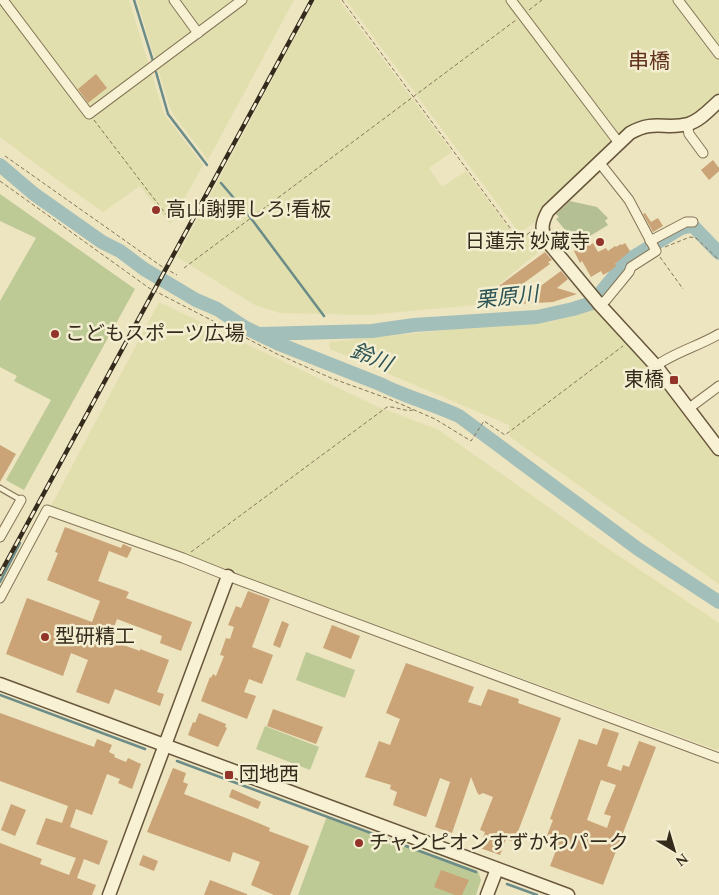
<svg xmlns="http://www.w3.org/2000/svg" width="719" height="895" font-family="Spectral,'Noto Sans JP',serif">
<rect width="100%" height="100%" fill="#ede4c0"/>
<!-- farmland -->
<g fill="#e2dfae">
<polygon points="0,0 129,0 164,114 203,165 170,224 140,186 103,212 52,176 0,137"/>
<polygon points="137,0 294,0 208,160 173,114 170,108"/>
<polygon points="315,0 339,0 452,152 429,168 442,187 466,171 515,236 522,238 534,230 546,246 497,286 508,302 367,315 280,313 255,305 177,257"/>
<polygon points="346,0 506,0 614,145 540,212 536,221 522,231 517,230"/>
<polygon points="516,0 676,0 719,58 719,97 702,115 619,138"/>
<polygon points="684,0 719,0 719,47"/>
<polygon points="159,302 376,406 439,430 598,542 719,623 719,748 717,750 51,506"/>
<polygon points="598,308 649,362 719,452 719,584 510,437 509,425 330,349 329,342 543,320 548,322"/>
</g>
<!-- green -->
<g fill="#beca95">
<polygon points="0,194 135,289 24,490 6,480 51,400 14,381 17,376 0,367 0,301 36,238 0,221"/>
<polygon points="306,652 355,670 345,698 296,680"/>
<polygon points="265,726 319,747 310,770 256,749"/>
<polygon points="327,816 478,871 481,880 476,895 298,895"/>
</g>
<!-- cemetery -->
<polygon fill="#b5bf94" points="570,201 597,207 608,218 605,221 608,225 577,244 556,219 559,217 556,214"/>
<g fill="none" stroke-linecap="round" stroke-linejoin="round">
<!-- stream -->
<g stroke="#6b8c88" stroke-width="2.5">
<polyline points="134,0 153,61"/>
<polyline points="156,72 168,114 207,165"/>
<polyline points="221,183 250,217 324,316"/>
<polyline points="0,582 20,543"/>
<polyline points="0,695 145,749"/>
<polyline points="177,761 476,872"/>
<polyline points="507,884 537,895"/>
</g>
<!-- river -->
<g stroke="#a3bfba" stroke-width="14">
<path d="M 0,165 L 34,194 L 102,242 L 120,251 L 144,269 L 196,300 L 217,309 L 246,328 L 279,344 L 380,384 C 406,397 433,404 459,416 L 638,549 L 719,602"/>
<polyline points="260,334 372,331 414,325 537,317 573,309 592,303 627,261 681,228 690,226 694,227 719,253"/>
</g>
</g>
<!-- building -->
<g fill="#caa377" fill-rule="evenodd">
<polygon points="96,74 107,88 88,103 78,89"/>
<polygon points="713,160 719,168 719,171 709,180 701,170"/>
<polygon points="645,213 651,222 658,218 663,226 653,232 643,214"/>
<polygon points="589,241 591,244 593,243 598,252 606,248 608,251 615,246 616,247 621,244 622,245 625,243 630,251 615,264 616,266 610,271 603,275 601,271 591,277 582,261 580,263 574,251"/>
<polygon points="545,252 552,260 548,262 550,264 506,296 499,286"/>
<polygon points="561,271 568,279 557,288 577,294 553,302 516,304"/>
<polygon points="0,445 16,454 0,482"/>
<polygon points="65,527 121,548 123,544 132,548 127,558 109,551 98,581 129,592 126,598 192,622 181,651 160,643 162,636 117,619 109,640 140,651 140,649 169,660 157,692 164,694 160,706 115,689 109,704 76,692 88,660 71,653 63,676 6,654 27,598 92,622 100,601 47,580 58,553 55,552"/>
<polygon points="248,591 270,599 252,647 273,655 262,684 249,679 244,692 256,696 247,719 201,701 210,677 211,678 213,674 216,676 224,656 220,655 226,638 230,639 234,627 228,625 236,606 241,608"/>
<polygon points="282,621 289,624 280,648 273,645"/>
<polygon points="332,625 360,636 351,659 323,648"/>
<polygon points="406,663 474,687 468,702 481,706 488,689 519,699 518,703 561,718 514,842 506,839 500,855 480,848 485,832 480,830 493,797 483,793 479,795 477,792 471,777 452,833 435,827 450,782 440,778 426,817 393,805 397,792 390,789 391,785 365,777 379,741 390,745 400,719 386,713"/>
<polygon points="273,709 323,727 316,744 267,726"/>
<polygon points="0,713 94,747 97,739 112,745 109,752 115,755 114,757 126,762 128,758 141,764 132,789 118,783 120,779 107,774 92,815 76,809 70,827 108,841 99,865 84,859 77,878 96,885 92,895 0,895 0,843 42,859 40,864 69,875 76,858 36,844 46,818 62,823 68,806 0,781"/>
<polygon points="199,713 226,724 225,727 227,728 218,747 188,735 193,722 195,723"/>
<path d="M 603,728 L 619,733 L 607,766 L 621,771 L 623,765 L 629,767 L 639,741 L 656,747 L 603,885 L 550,866 L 559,843 L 546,838 L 553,820 L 550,819 L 579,739 L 597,745 ZM 601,780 L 616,785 L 604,814 L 611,816 L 607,828 L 587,820 Z"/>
<polygon points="173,768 186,773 183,782 188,784 184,794 246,818 270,828 269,831 309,846 290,895 274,895 251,885 260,862 233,852 230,862 147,832"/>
<polygon points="232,789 261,802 258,809 229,797"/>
<polygon points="11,804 26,810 15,836 1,830"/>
<polygon points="143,855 158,861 154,871 139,865"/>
<polygon points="441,870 469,880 462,895 455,895 434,887"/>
<polygon points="210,880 247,894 247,895 204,895"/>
</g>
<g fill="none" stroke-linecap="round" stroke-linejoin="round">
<defs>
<polyline id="lane" points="0,488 21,500"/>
<g id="street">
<polyline points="3,0 89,114 242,0"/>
<polyline points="174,0 198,33"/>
<polyline points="511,0 619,143"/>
<polyline points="678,0 719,54"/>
<polyline points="687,124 689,134 703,153"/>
<polyline points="599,162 629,200 656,251 631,267 629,272 606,300 600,305"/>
<polyline points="650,241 686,222 693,222"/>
<path d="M 656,366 C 673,353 699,346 719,334"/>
<polyline points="688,409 719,386"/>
<polyline points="0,537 21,500"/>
<polyline points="0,598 47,510 183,558 228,576 719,758"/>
</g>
<g id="secondary">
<path d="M 719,101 C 710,109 700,121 688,124 C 665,130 655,119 630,133 L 548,211 C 542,222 540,230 547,241 L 600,305 L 656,366 L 719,449"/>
<polyline points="0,684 568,895"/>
<polyline points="109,895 228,576"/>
<polyline points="487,895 497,869"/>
</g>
</defs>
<!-- lane casing -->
<use href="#lane" stroke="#857559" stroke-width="7"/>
<!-- street casing -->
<use href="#street" stroke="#857559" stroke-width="11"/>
<!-- secondary casing -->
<use href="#secondary" stroke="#67563c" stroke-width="15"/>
<!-- path -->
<g stroke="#857559" stroke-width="1" stroke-dasharray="4 2.5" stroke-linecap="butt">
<polyline points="342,0 516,236 522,238 532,231"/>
<polyline points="529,10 542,0"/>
<polyline points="94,120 168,217"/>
<polyline points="5,156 161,266 177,275"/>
<polyline points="0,181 149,288 277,354 331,378 389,399 435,419 471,441 484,421 505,435 623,346"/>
<polyline points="665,247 690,237 696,238 719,260"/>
<polyline points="660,257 683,289"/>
<polyline points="184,268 516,20"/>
<path d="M 191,552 L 387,407 C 396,406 404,412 413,410"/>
</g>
<!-- lane -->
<use href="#lane" stroke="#f8f1d3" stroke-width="4.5"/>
<!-- street -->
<use href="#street" stroke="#f8f1d3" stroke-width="9"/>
<!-- secondary -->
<use href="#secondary" stroke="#f8f1d3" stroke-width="12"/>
<defs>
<polyline id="rail" points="0,574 312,0"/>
</defs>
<!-- rail casing -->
<use href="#rail" stroke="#352b1d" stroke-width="4.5"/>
<!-- rail -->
<use href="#rail" stroke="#f4eed0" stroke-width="2.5" stroke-dasharray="8" stroke-linecap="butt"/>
</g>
<!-- markers -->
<g fill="#93342a" stroke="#f4eed0" stroke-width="2">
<circle cx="156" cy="210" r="5"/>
<circle cx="600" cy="242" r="5"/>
<circle cx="55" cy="334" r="5"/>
<rect x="669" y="375" width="10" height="10" rx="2.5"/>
<circle cx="45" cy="637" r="5"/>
<rect x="224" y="770" width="10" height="10" rx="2.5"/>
<circle cx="359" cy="843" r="5"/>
</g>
<g text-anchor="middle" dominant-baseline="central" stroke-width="5" stroke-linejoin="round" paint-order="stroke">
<!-- poi labels -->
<g font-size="20" fill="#352b1d" stroke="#f4eed0" text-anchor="start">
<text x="166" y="210">高山謝罪しろ!看板</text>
<text x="590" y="242" text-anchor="end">日蓮宗 妙蔵寺</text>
<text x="65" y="334">こどもスポーツ広場</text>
<text x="664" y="380" text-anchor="end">東橋</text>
<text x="55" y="637">型研精工</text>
<text x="239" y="775">団地西</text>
<text x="369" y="843">チャンピオンすずかわパーク</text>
</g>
<!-- neighbourhood labels -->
<g font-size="21" fill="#61331d" stroke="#f4eed0">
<text x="649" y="62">串橋</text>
</g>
<!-- water labels -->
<g font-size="21" font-style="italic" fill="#2c5355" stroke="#f4eed0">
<text transform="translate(507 298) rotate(-6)">栗原川</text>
<text transform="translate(371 358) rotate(22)">鈴川</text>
</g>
</g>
<!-- north arrow -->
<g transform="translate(674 850) rotate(142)" stroke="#f4eed0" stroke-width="4" paint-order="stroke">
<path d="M0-4L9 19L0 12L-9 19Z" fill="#352b1d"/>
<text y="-8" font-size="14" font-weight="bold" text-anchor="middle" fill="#352b1d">N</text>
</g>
</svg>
